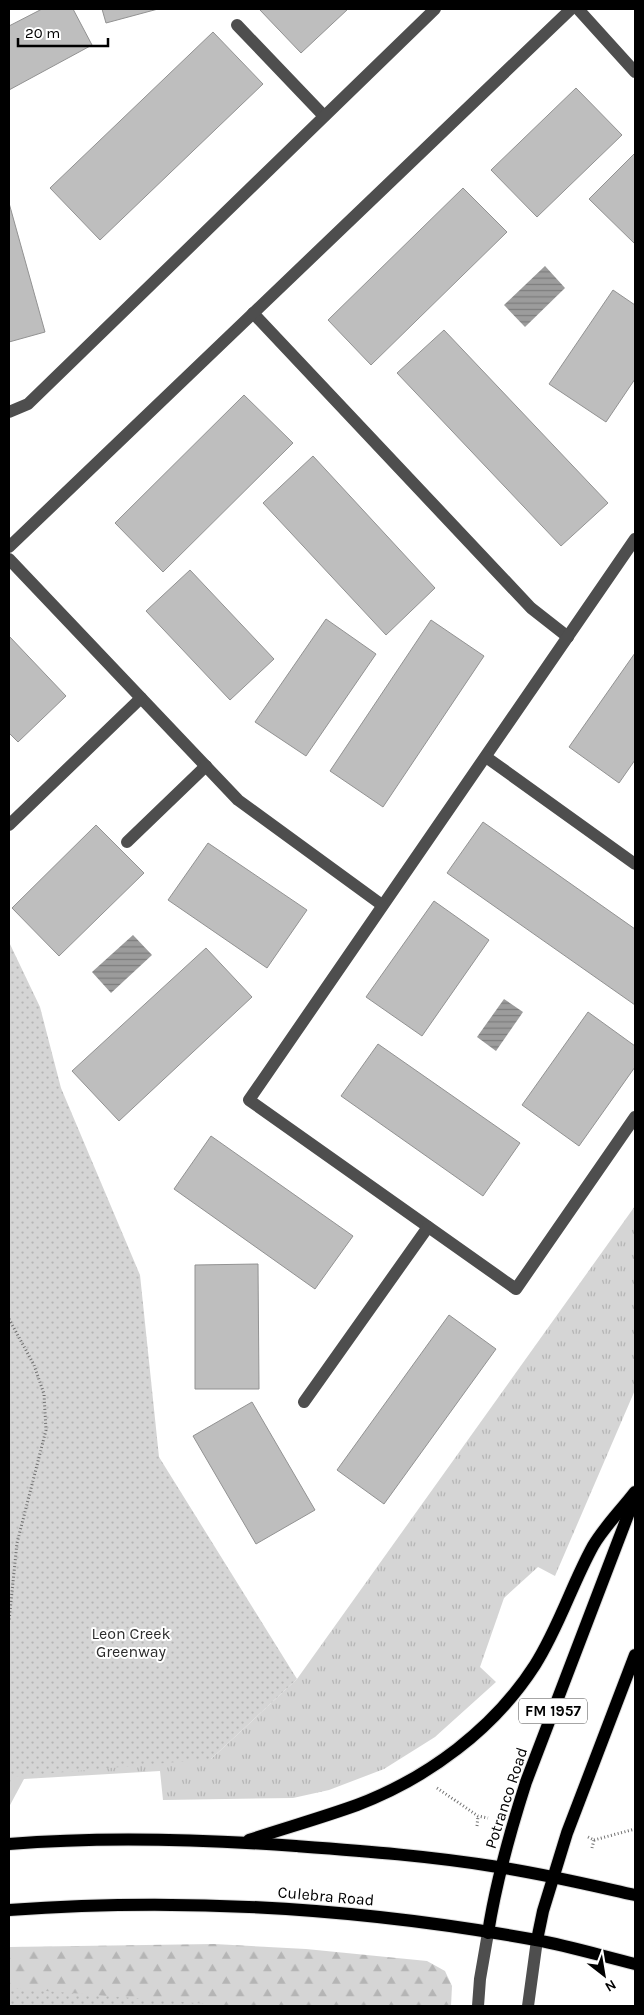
<svg xmlns="http://www.w3.org/2000/svg" width="644" height="2015" font-family="Karla,sans-serif">
<defs>
<pattern id="grass-tufts" width="24" height="20" patternUnits="userSpaceOnUse" patternTransform="scale(1.25)"><rect width="24" height="20" fill="#d5d5d5"/><path d="M3 7l-1-3M5 7V3M7 7l1-3M15 17l-1-3M17 17v-4M19 17l1-3" fill="none" stroke="#b5b5b5"/></pattern>
<pattern id="forest-firs" width="22" height="20" patternUnits="userSpaceOnUse" patternTransform="scale(1.25)"><rect width="22" height="20" fill="#d5d5d5"/><path d="M5 1l3.5 6h-7zM16 11l3.5 6h-7z" fill="#b5b5b5"/></pattern>
<pattern id="park-dots" width="8" height="8" patternUnits="userSpaceOnUse" patternTransform="scale(1.25)"><rect width="8" height="8" fill="#d5d5d5"/><path d="M2 2h.1M6 6h.1" fill="none" stroke="#b5b5b5" stroke-width="1.8" stroke-linecap="round"/></pattern>
<pattern id="water-rules" width="6" height="5" patternUnits="userSpaceOnUse" patternTransform="scale(1.25)"><rect width="6" height="5" fill="#9c9c9c"/><path d="M0 2.5h6" fill="none" stroke="#7d7d7d"/></pattern>
</defs>
<rect width="100%" height="100%" fill="#fff"/>
<!-- grass -->
<polygon fill="url(#grass-tufts)" points="635,1206 635,1390 555,1576 538,1567 504,1598 480,1667 496,1682 435,1737 384,1769 329,1790 293,1798 163,1800 160,1771 24,1779 9,1807 9,1727 211,1759 297,1679"/>
<!-- forest -->
<polygon fill="url(#forest-firs)" points="214,1944 306,1949 427,1961 445,1971 452,1986 451,2006 9,2006 9,1947"/>
<!-- park -->
<g fill="url(#park-dots)">
<polygon points="9,942 40,1007 61,1088 140,1275 159,1457 297,1679 211,1759 9,1777"/>
<polygon points="9,1988 233,2006 9,2006"/>
</g>
<!-- water -->
<g fill="url(#water-rules)">
<polygon points="545,266 565,288 525,327 504,305"/>
<polygon points="133,935 152,955 111,993 92,972"/>
<polygon points="504,999 523,1012 496,1051 477,1037"/>
</g>
<!-- building -->
<g fill="#bebebe" stroke="#929292">
<polygon points="42,9 73,9 92,45 9,90 9,26"/>
<polygon points="102,9 158,9 106,23"/>
<polygon points="262,9 348,9 301,53 260,10"/>
<polygon points="213,32 263,84 100,240 50,188"/>
<polygon points="576,88 622,135 537,217 491,170"/>
<polygon points="635,153 635,244 589,199"/>
<polygon points="463,188 507,232 371,365 328,320"/>
<polygon points="9,203 45,332 9,342"/>
<polygon points="613,290 635,305 635,379 606,422 549,384"/>
<polygon points="444,330 608,503 561,546 397,373"/>
<polygon points="244,395 293,443 163,572 115,523"/>
<polygon points="313,456 435,588 386,635 263,503"/>
<polygon points="190,570 274,659 230,700 146,611"/>
<polygon points="326,619 376,654 306,756 255,722"/>
<polygon points="431,620 484,656 383,807 330,771"/>
<polygon points="9,636 66,696 18,742 9,733"/>
<polygon points="635,653 635,760 619,783 569,747"/>
<polygon points="483,822 635,929 635,1005 447,873"/>
<polygon points="96,825 144,873 59,956 12,908"/>
<polygon points="208,843 307,910 267,968 168,900"/>
<polygon points="434,901 489,940 422,1036 366,997"/>
<polygon points="206,948 252,997 119,1121 72,1071"/>
<polygon points="588,1012 635,1046 635,1067 579,1146 522,1105"/>
<polygon points="378,1044 520,1143 483,1196 341,1096"/>
<polygon points="211,1136 353,1236 315,1289 174,1189"/>
<polygon points="258,1264 259,1389 195,1389 195,1265"/>
<polygon points="449,1315 496,1349 384,1504 337,1470"/>
<polygon points="252,1402 315,1510 256,1544 193,1436"/>
</g>
<g fill="none" stroke-linecap="round" stroke-linejoin="round">
<defs>
<g id="major">
<path d="M 249,1840 C 285,1828 321,1818 357,1805 C 428,1778 494,1729 535,1665 C 559,1627 572,1584 593,1546 C 604,1527 622,1509 635,1492"/>
<path d="M 9,1844 C 104,1836 200,1839 296,1846 C 363,1851 431,1856 498,1867 C 544,1874 590,1885 635,1895"/>
<path d="M 9,1910 C 186,1897 361,1908 536,1940 C 569,1946 602,1956 635,1964"/>
<path d="M 488,1933 C 496,1881 510,1832 526,1782 L 633,1502"/>
<polyline points="537,1940 543,1911 567,1833 635,1655"/>
</g>
</defs>
<!-- major casing -->
<use href="#major" stroke="#dbdbdb" stroke-width="14"/>
<!-- path -->
<g stroke="#707070" stroke-width="3" stroke-dasharray="1 2.5" stroke-linecap="butt">
<polyline points="9,1319 34,1365 44,1394 46,1430 17,1543 9,1621"/>
<polyline points="437,1788 478,1816 488,1818"/>
<polyline points="477,1826 478,1816"/>
<polyline points="588,1837 594,1840 592,1848"/>
<polyline points="594,1840 635,1829"/>
</g>
<!-- minor -->
<g stroke="#4e4e4e" stroke-width="12">
<polyline points="578,9 635,72"/>
<polyline points="237,25 324,116"/>
<polyline points="253,313 531,608 568,637"/>
<polyline points="9,412 28,404 435,9"/>
<polyline points="635,539 249,1100 516,1289 635,1117"/>
<polyline points="9,547 571,9"/>
<polyline points="9,559 238,800 382,905"/>
<polyline points="486,757 635,864"/>
<polyline points="9,825 141,698"/>
<polyline points="127,842 206,766"/>
<polyline points="304,1402 428,1227"/>
<polyline points="478,2006 480,1979 488,1933"/>
<polyline points="528,2006 537,1940"/>
</g>
<!-- major -->
<use href="#major" stroke="#000" stroke-width="12"/>
</g>
<g text-anchor="middle" dominant-baseline="central" stroke-width="4" stroke-linejoin="round" paint-order="stroke">
<!-- shield labels -->
<rect fill="#fff" stroke="#4c4c4c" stroke-width="1" x="519" y="1698.5" width="68" height="25" rx="4"/>
<g font-size="15" font-weight="bold" fill="#000">
<text x="553" y="1711">FM 1957</text>
</g>
<!-- park labels -->
<g font-size="16" fill="#2c2c2c" stroke="#fff">
<text x="131" y="1633">Leon Creek<tspan x="131" dy="18">Greenway</tspan></text>
</g>
<!-- street labels -->
<g font-size="16" fill="#000" stroke="#fff">
<text transform="translate(506 1798) rotate(-72)">Potranco Road</text>
<text transform="translate(326 1896) rotate(5)">Culebra Road</text>
</g>
</g>
<!-- border -->
<rect width="644" height="2015" fill="none" stroke="#000000" stroke-width="20"/>
<!-- north arrow -->
<g transform="translate(604 1975) rotate(149)" stroke="#ffffff" stroke-width="4" paint-order="stroke">
<path d="M0-4L9 19L0 12L-9 19Z" fill="#000000"/>
<text y="-8" font-size="14" font-weight="bold" text-anchor="middle" fill="#000000">N</text>
</g>
<!-- scale -->
<path d="M18 38v8h90v-8" fill="none" stroke="#000000" stroke-width="2.5"/>
<text x="25" y="38" font-size="15" fill="#000000" stroke="#ffffff" stroke-width="4" paint-order="stroke">20 m</text>
</svg>
